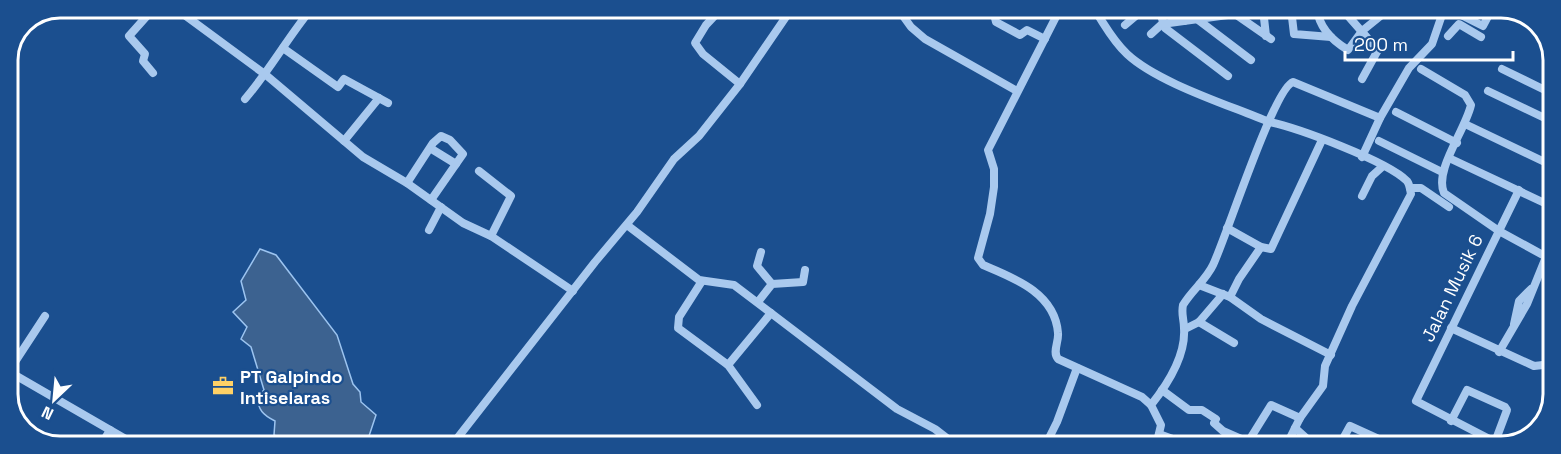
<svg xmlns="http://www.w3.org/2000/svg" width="1561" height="454" font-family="'Space Grotesk',sans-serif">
<rect width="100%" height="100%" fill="#1b4f8f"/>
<!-- water -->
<path fill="#3c6290" stroke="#9cc4f0" stroke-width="1.5" d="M 260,249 L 276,255 L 337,335 L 353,384 L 360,392 L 361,402 L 376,415 L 366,445 L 300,445 L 297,441 L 282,439 L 274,435 L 275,421 C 263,415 258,410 257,396 L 264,390 L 251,347 L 241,339 L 247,327 L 233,312 L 246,300 L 241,281 Z"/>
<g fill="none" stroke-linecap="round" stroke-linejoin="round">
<!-- minor -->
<g stroke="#a9c9ee" stroke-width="8">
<polyline points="175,8 266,75 363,157 407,183 463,223 491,236 573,291"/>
<polyline points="722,8 706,25 695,43 703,54 740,84"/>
<polyline points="898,9 911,27 925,39 1017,91"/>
<polyline points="1001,9 995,18 996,22 1020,35 1027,30 1045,39"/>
<path d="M 1060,9 L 988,150 L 994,169 L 994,187 L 990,214 L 978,258 L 983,265 C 1014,278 1055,293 1058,333 C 1059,342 1052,352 1058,359 L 1142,397 L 1151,405"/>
<path d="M 1094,9 C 1105,25 1112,40 1127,54 C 1158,83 1229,105 1269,122 C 1298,128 1387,161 1407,181 C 1410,185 1410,190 1411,194 L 1352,306 L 1325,366 L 1323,386 L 1300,418 L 1286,446"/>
<polyline points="1159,9 1165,28 1228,76"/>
<polyline points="1183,9 1184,21"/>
<polyline points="1263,9 1266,36"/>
<polyline points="1291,9 1294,34 1331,37"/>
<path d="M 1317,9 C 1319,27 1333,41 1348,50 L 1362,31 L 1383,14 L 1378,9"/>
<polyline points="1342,9 1378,50 1362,79"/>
<polyline points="1449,9 1483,26 1492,9"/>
<polyline points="1197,19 1251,60"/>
<polyline points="1125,25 1144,9"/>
<polyline points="1151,34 1162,24 1235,14 1271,39"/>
<polyline points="1448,36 1459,24 1481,37"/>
<polyline points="283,48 338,87 344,79 388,103"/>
<path d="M 1421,69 L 1465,95 L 1471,105 C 1465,131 1434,170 1444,193 L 1499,231 L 1552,260"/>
<polyline points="1502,69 1553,94"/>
<polyline points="153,73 143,61 145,54 129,36 154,8"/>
<polyline points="1488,91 1553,122"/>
<path d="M 245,99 C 270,70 288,37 312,8"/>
<polyline points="1396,112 1457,143"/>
<polyline points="1465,124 1553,166"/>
<polyline points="344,141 379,98"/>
<polyline points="1379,141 1442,172"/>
<polyline points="1362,157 1380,118 1409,68 1432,44 1444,9"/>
<polyline points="1449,158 1553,207"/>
<polyline points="479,171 511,196 491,236"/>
<polyline points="407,183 433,143 441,136 450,140 463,154 456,164 430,148"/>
<polyline points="1410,188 1421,188 1449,207"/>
<polyline points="1362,196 1372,176 1382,167"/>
<polyline points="431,200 456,164"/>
<polyline points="627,225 699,280 734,285 897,409 935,429 957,446"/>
<polyline points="1227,228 1261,247 1271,249 1322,140"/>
<polyline points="429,230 441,207"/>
<polyline points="761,252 757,266 772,284"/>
<polyline points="702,281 679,317 678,328 728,365 757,405"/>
<polyline points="1199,285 1230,297 1261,319 1331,355"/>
<polyline points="8,286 9,285"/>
<polyline points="1230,297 1239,279 1261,247"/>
<polyline points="758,302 772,284 803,282 805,270"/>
<polyline points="1199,322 1234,343"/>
<polyline points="1514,324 1519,301 1531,289"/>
<polyline points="1451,328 1534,366 1552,364"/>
<polyline points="1185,329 1199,322 1223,294"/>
<polyline points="1499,352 1527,304 1546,257"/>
<polyline points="728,365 771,313"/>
<polyline points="8,371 136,445"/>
<polyline points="9,371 45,316"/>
<polyline points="1162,390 1189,410 1202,410 1216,419 1214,423 1223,431 1248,442 1271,405 1300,418"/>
<polyline points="1451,421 1467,390 1505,407 1507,410 1495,442"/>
<polyline points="1295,428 1315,446"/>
<polyline points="1159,434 1192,446"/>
<polyline points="101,445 110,430"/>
<polyline points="452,445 595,262 637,212 674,159 699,136 740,84 792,8"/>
<polyline points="981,446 1011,446"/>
<polyline points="1045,446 1057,422 1077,368"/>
<path d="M 1156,446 L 1161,425 L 1151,405 C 1167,385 1186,355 1184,328 C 1184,319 1181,314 1183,305 C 1192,290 1206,280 1213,265 C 1226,238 1274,88 1293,82 L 1380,118"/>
<polyline points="1339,446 1350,426 1394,446"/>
<polyline points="1503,446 1416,401 1519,190"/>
</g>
</g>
<!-- icons -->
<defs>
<symbol id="office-bare" viewBox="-9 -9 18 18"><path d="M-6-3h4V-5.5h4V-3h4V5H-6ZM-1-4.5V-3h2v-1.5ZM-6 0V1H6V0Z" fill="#ffd166" stroke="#1b4f8f" stroke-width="2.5" paint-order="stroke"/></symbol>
</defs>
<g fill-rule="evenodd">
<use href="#office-bare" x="208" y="371" width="30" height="30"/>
</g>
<g text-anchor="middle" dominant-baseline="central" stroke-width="4.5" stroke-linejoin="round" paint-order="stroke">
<!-- street labels -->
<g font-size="18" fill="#fff" stroke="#1b4f8f">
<text transform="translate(1452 288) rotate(-64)">Jalan Musik 6</text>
</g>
<!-- poi labels -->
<g font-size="18" font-weight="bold" fill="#fff" stroke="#1b4f8f" text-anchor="start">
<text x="240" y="376">PT Galpindo<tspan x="240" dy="21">Intiselaras</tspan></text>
</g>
</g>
<!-- crop -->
<path d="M0 0H1561V454H0ZM60 18H1501A42 42 0 0 1 1543 60V394A42 42 0 0 1 1501 436H60A42 42 0 0 1 18 394V60A42 42 0 0 1 60 18Z" fill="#1b4f8f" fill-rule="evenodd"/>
<path fill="none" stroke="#fff" stroke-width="3" d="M60 18H1501A42 42 0 0 1 1543 60V394A42 42 0 0 1 1501 436H60A42 42 0 0 1 18 394V60A42 42 0 0 1 60 18Z"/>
<!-- north arrow -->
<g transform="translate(54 400) rotate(206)" stroke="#1b4f8f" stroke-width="4.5" paint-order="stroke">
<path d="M0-4.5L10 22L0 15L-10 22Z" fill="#ffffff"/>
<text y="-9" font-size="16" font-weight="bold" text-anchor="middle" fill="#ffffff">N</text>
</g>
<!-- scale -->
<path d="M1345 51v9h168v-9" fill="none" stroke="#ffffff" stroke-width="3"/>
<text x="1354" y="51" font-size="18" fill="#ffffff" stroke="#1b4f8f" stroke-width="4.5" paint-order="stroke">200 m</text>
</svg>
